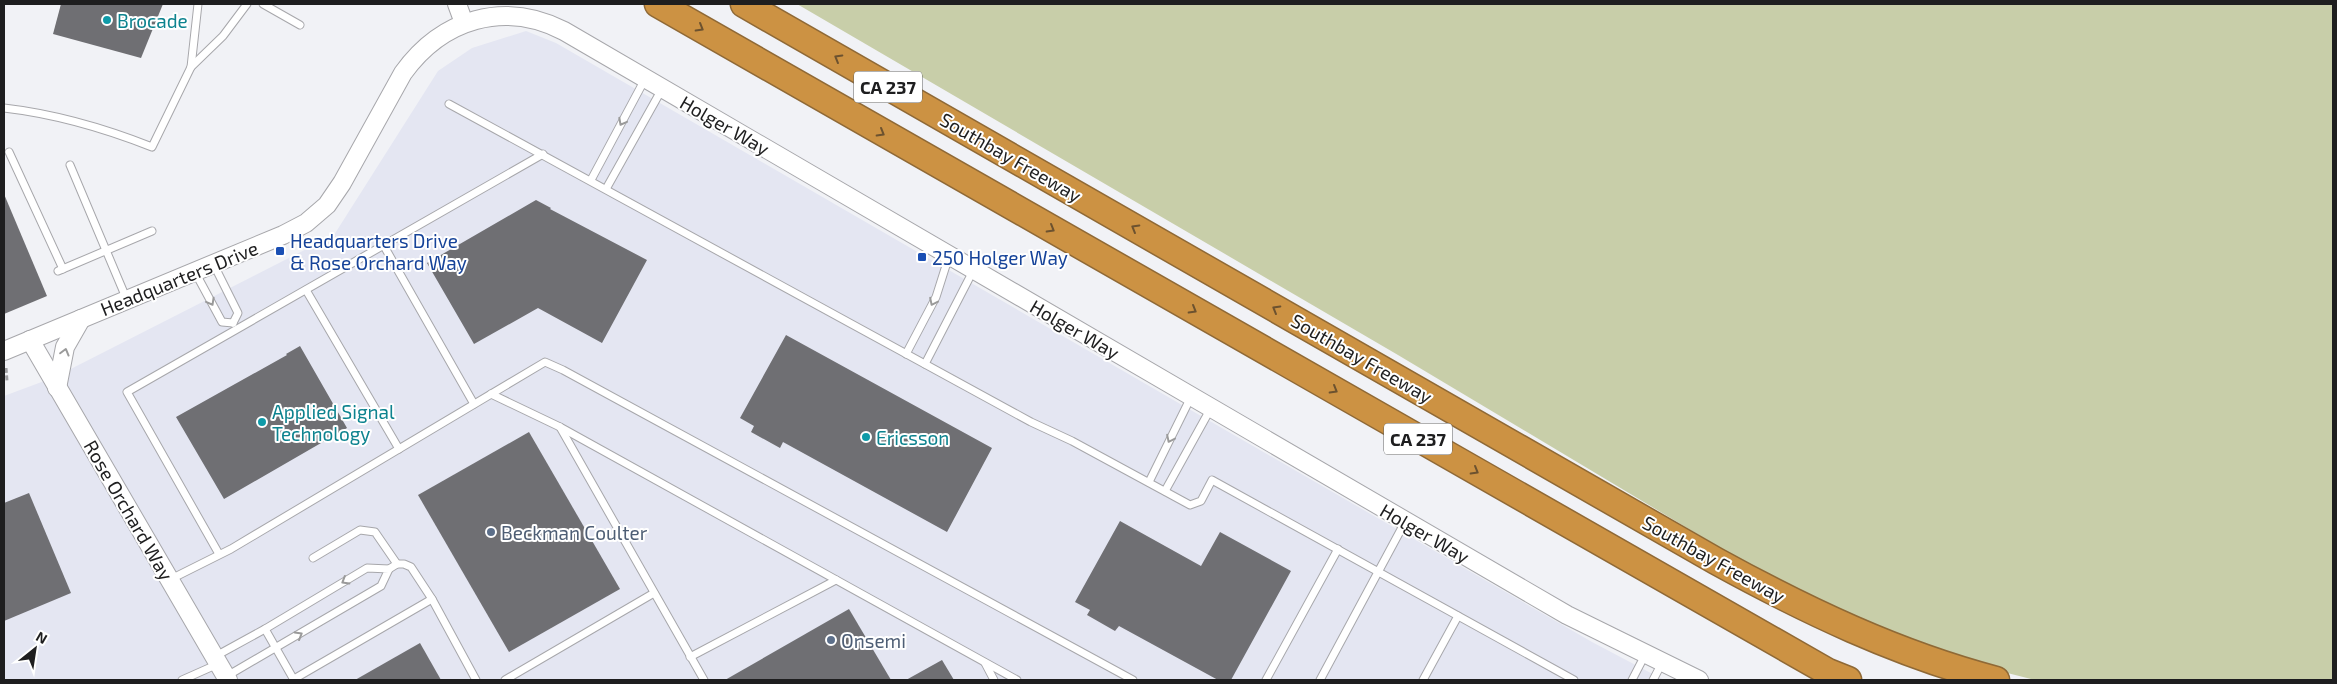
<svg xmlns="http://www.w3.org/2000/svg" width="2337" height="684" font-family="'Exo 2',sans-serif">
<rect width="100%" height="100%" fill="#f1f2f6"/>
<!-- built -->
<polygon fill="#e4e6f2" points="526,31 556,43 1592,642 1664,680 4,680 4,396 55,377 334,235 438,71 472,48"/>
<!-- green -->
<polygon fill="#c8cea9" points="797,4 2333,4 2333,680 2035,680 1873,639 1398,355"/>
<!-- building -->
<g fill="#6f6f73">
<polygon points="61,4 163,4 141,58 53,34"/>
<polygon points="4,194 47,296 4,314"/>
<polygon points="536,200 551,208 550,209 647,260 602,343 538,308 474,344 427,263"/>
<polygon points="786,335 992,448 947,532 783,442 780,448 751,432 754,426 740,418"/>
<polygon points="300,346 347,428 224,499 176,417 287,355 286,354"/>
<polygon points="529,432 620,589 509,652 418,495"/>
<polygon points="29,493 71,593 4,621 4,503"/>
<polygon points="1120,521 1201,566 1220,532 1291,571 1231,680 1218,680 1119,626 1115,631 1087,615 1090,610 1075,602"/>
<polygon points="849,609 891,680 725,680"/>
<polygon points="420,643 441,680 355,680"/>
<polygon points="942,660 954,680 906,680"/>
</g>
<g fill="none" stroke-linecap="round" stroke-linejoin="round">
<defs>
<g id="service">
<polyline points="263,4 300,25"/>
<polyline points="191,67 223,36 247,4"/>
<polyline points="449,104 1031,422 1072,441 1190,505 1201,501 1212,480 1574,680"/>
<path d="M 4,108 C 56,114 104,128 152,147 L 191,67 L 198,4"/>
<polyline points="9,152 63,269"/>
<polyline points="70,165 127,300"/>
<polyline points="591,180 645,79"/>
<polyline points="606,189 662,89"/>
<polyline points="384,246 474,404"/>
<polyline points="214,265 238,313 233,323"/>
<polyline points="58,271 152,231"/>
<polyline points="195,272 222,322 233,323"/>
<polyline points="306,290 399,449"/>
<polyline points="906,354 936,297 949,256"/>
<polyline points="925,364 973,271"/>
<polyline points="491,394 560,427 1017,680"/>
<polyline points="560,427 704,680"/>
<polyline points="1149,482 1191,397"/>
<polyline points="1165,491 1211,408"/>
<polyline points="219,554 127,392 543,154"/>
<polyline points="313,558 360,530 375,532 397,564"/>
<polyline points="389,569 397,564 404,564 411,567 432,599 476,680"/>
<polyline points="169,580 231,549 545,362 563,370 1133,680"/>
<polyline points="265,629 294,680"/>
<polyline points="214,657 265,629 367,568 389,569 381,586 227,676"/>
<polyline points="690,657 836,580"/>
<polyline points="985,663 994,680"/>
<polyline points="294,679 432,599"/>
<polyline points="182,680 218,664"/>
<polyline points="505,680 654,593"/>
<polyline points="1266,680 1338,549"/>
<polyline points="1320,680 1405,522"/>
<polyline points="1423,680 1458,616"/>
<polyline points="1632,680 1645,655"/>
<polyline points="1653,680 1662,663"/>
</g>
<g id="tertiary">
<polyline points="457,4 464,23"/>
<polyline points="30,340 228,680"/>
<path d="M 4,351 L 283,235 L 306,223 L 327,205 L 342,183 L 403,73 C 442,19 504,0 564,31 L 1567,615 L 1699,680"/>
<polyline points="57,388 65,347 81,319"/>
</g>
<g id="motorway">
<polyline points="658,4 1828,672 1848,680"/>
<path d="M 744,4 L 1716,561 C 1805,610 1897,654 1996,680"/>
</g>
</defs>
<!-- service casing -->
<use href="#service" stroke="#a7a7ab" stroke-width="9"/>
<!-- tertiary casing -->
<use href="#tertiary" stroke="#a7a7ab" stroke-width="20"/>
<!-- motorway casing -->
<use href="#motorway" stroke="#8f6936" stroke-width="29"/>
<!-- path -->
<polyline stroke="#9f9fa2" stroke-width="3" stroke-dasharray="5 2.5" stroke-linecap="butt" points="6,368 7,381"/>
<!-- service -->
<use href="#service" stroke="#fff" stroke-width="7"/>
<!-- tertiary -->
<use href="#tertiary" stroke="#fff" stroke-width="18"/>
<!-- motorway -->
<use href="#motorway" stroke="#cc9243" stroke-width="26"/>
</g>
<!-- one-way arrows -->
<defs><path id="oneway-chevron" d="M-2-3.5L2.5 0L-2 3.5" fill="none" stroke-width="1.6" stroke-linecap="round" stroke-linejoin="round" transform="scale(1.25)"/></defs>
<g stroke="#6c522f">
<use href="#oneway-chevron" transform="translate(700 28) rotate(30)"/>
<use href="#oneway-chevron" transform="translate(838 58) rotate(-150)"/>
<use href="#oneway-chevron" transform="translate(881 133) rotate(30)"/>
<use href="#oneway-chevron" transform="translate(1135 228) rotate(-150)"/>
<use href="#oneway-chevron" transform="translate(1051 229) rotate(30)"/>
<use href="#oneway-chevron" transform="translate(1276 309) rotate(-150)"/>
<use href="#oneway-chevron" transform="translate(1193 310) rotate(30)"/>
<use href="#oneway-chevron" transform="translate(1334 390) rotate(30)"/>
<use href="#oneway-chevron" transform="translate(1475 471) rotate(30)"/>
</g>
<g stroke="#9a9a9a">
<use href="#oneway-chevron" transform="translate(622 122) rotate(118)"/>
<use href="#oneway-chevron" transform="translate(211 302) rotate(61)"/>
<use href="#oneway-chevron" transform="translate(933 302) rotate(116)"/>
<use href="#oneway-chevron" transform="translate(65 352) rotate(-75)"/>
<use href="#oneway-chevron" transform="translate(1170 439) rotate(116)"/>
<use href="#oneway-chevron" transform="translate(345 581) rotate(149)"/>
<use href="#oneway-chevron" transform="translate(299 635) rotate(-30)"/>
</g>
<!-- markers -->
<g fill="#0f9aa8" stroke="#fff" stroke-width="2">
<circle cx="107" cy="20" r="5"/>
<circle cx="262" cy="422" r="5"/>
<circle cx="866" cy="437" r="5"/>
</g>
<g fill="#1a4fb4" stroke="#fff" stroke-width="2">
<rect x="275" y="246" width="10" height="10" rx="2.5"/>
<rect x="917" y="252" width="10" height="10" rx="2.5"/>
</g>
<g fill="#5c6f8a" stroke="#fff" stroke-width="2">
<circle cx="491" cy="532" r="5"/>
<circle cx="831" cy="640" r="5"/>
</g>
<g text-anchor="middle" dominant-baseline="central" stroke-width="4" stroke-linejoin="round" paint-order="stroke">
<!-- shield labels -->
<g fill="#fff" stroke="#626262" stroke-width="1">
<rect x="854" y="71.5" width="68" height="31" rx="4"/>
<rect x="1384" y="423.5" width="68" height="31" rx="4"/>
</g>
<g font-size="18" font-weight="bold" fill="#1e1e1f">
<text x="888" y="87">CA 237</text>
<text x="1418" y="439">CA 237</text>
</g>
<!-- culture labels -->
<g font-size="19" fill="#0d838f" stroke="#fff" text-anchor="start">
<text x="117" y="20">Brocade</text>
<text x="272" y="411">Applied Signal<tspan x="272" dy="22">Technology</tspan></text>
<text x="876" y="437">Ericsson</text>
</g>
<!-- street labels -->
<g font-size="19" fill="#1e1e1f" stroke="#fff">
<text transform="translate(725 125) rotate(30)">Holger Way</text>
<text transform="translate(1011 157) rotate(30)">Southbay Freeway</text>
<text transform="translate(179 278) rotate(-22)">Headquarters Drive</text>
<text transform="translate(1075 329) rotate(30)">Holger Way</text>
<text transform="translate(1362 358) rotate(30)">Southbay Freeway</text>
<text transform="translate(129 510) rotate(60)">Rose Orchard Way</text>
<text transform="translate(1425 533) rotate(30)">Holger Way</text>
<text transform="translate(1714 559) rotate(29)">Southbay Freeway</text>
</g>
<!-- transit labels -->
<g font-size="19" fill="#164399" stroke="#fff" text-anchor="start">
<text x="290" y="240">Headquarters Drive<tspan x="290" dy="22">&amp; Rose Orchard Way</tspan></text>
<text x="932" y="257">250 Holger Way</text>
</g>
<!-- service labels -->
<g font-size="19" fill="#4e5e75" stroke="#fff" text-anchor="start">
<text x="501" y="532">Beckman Coulter</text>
<text x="841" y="640">Onsemi</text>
</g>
</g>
<!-- border -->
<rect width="2337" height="684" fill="none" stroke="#1e1e1f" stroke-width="10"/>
<!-- north arrow -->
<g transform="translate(35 649) rotate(30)" stroke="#ffffff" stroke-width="4" paint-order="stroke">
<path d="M0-4L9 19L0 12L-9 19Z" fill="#1e1e1f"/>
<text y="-8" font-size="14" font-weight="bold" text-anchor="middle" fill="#1e1e1f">N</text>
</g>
</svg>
